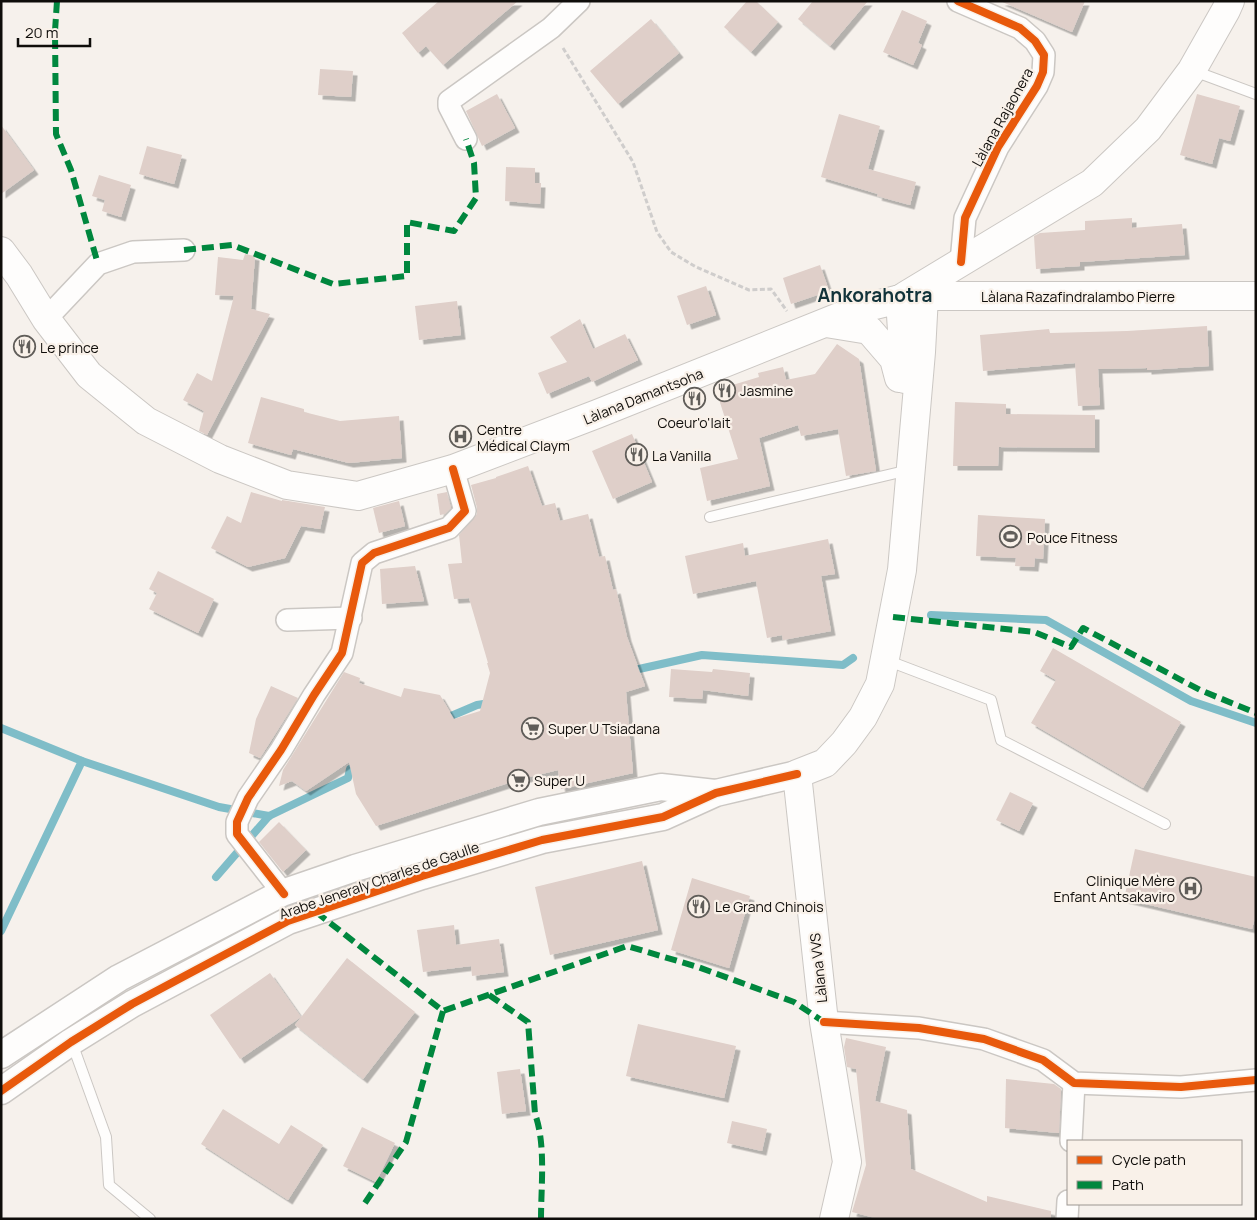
<svg xmlns="http://www.w3.org/2000/svg" width="1257" height="1220" font-family="Manrope,sans-serif">
<defs>
<filter id="shadow"><feDropShadow dx="4.5" dy="4.5" stdDeviation="0" flood-color="#0004"/></filter>
</defs>
<rect width="100%" height="100%" fill="#f6f1ec"/>
<g fill="none" stroke-linecap="round" stroke-linejoin="round">
<!-- stream -->
<g stroke="#7fbdc8" stroke-width="8">
<polyline points="931,615 1046,620 1191,701 1256,723"/>
<polyline points="630,671 702,655 843,665 853,658"/>
<polyline points="444,719 477,705 490,703"/>
<polyline points="1,728 82,761 219,807 269,816"/>
<polyline points="216,877 269,816 348,778 350,769 359,764"/>
<polyline points="1,931 82,761"/>
</g>
</g>
<!-- building -->
<g fill="#dfcfc9" filter="url(#shadow)">
<polygon points="439,1 518,1 443,65 426,46 418,53 402,33"/>
<polygon points="747,1 756,1 778,22 751,52 724,27"/>
<polygon points="813,1 868,1 830,46 798,19"/>
<polygon points="1000,1 1085,1 1072,32"/>
<polygon points="902,10 927,21 918,43 922,45 913,65 883,52"/>
<polygon points="651,19 679,53 618,104 590,71"/>
<polygon points="320,69 353,71 351,97 318,95"/>
<polygon points="497,94 515,128 482,146 466,111"/>
<polygon points="1197,94 1240,106 1230,141 1219,138 1212,164 1180,155"/>
<polygon points="839,114 880,126 868,169 916,182 910,205 877,196 878,194 821,177"/>
<polygon points="1,125 34,170 1,194"/>
<polygon points="147,146 182,155 174,184 139,174"/>
<polygon points="506,167 535,168 535,183 541,183 540,204 505,201"/>
<polygon points="99,175 131,185 121,217 102,211 105,200 92,196"/>
<polygon points="1132,218 1132,228 1182,224 1185,255 1080,262 1080,266 1036,269 1034,236 1040,233 1085,230 1085,221"/>
<polygon points="245,254 255,256 251,309 270,314 207,435 199,431 204,411 183,400 197,373 212,381 234,296 215,295 218,257 243,260"/>
<polygon points="820,265 829,291 791,304 783,278"/>
<polygon points="706,286 716,315 687,325 677,296"/>
<polygon points="457,301 461,335 419,340 415,306"/>
<polygon points="580,319 593,349 625,334 638,360 592,382 589,376 547,394 538,373 567,362 550,337"/>
<polygon points="1207,326 1209,366 1147,370 1147,368 1098,369 1100,405 1078,406 1075,363 983,371 980,335 1049,329 1050,333 1127,331"/>
<polygon points="837,344 859,359 876,471 846,476 838,429 801,436 798,425 759,438 770,486 707,501 700,468 738,459 716,390 759,377 758,373 783,367 786,380 815,374"/>
<polygon points="261,397 304,409 304,412 340,421 399,416 402,458 349,463 293,449 291,455 248,443"/>
<polygon points="955,402 1006,404 1006,414 1095,415 1095,448 999,447 998,466 953,466"/>
<polygon points="632,434 652,482 613,499 592,451"/>
<polygon points="528,466 542,506 555,503 560,521 588,514 599,557 605,556 613,590 616,589 627,637 645,686 626,692 633,773 561,789 558,770 518,780 376,826 356,794 349,762 306,791 292,781 279,786 283,770 344,672 360,678 359,683 401,697 404,688 440,695 454,719 480,711 490,673 487,663 488,663 469,598 454,599 448,564 462,563 459,535 477,514 477,508 471,485 496,478 496,477"/>
<polygon points="251,492 282,501 282,500 325,507 320,529 301,526 285,558 248,567 211,548 227,516 241,523"/>
<polygon points="447,492 451,508 445,514 440,515 437,494"/>
<polygon points="399,501 405,526 379,533 373,508"/>
<polygon points="978,515 1045,519 1043,559 1035,558 1034,567 1015,566 1016,558 976,556"/>
<polygon points="828,539 835,574 821,576 831,631 783,640 782,635 767,638 756,581 693,594 685,556 743,543 745,556"/>
<polygon points="415,566 424,601 382,604 380,569"/>
<polygon points="158,571 214,599 198,633 149,609 157,593 149,589"/>
<polygon points="1053,648 1181,722 1143,788 1031,723 1056,680 1040,671"/>
<polygon points="671,669 712,672 713,669 750,673 748,696 703,690 702,699 669,697"/>
<polygon points="271,686 298,698 260,758 249,753 256,719"/>
<polygon points="1010,792 1033,803 1019,831 996,820"/>
<polygon points="279,822 306,850 283,872 259,842"/>
<polygon points="1135,849 1256,877 1256,914 1252,929 1124,899"/>
<polygon points="642,861 658,930 550,955 535,887"/>
<polygon points="692,878 750,896 729,968 671,950"/>
<polygon points="454,925 456,945 499,939 504,972 472,976 471,966 423,972 417,930"/>
<polygon points="347,958 415,1012 363,1079 295,1025"/>
<polygon points="270,973 301,1017 240,1059 210,1015"/>
<polygon points="638,1024 736,1046 724,1098 626,1076"/>
<polygon points="846,1038 886,1047 875,1101 907,1110 911,1169 987,1202 987,1196 1051,1211 1051,1219 879,1219 852,1212 866,1165 856,1069 847,1067 844,1047"/>
<polygon points="520,1069 526,1111 502,1114 497,1072"/>
<polygon points="1006,1079 1054,1084 1061,1089 1059,1133 1005,1128"/>
<polygon points="223,1109 279,1144 291,1125 323,1145 288,1200 201,1144"/>
<polygon points="732,1121 767,1129 762,1151 727,1143"/>
<polygon points="362,1127 395,1143 376,1182 343,1166"/>
</g>
<g fill="none" stroke-linecap="round" stroke-linejoin="round">
<defs>
<g id="service">
<polyline points="1194,71 1256,94"/>
<polyline points="710,517 909,470"/>
<polyline points="886,660 991,700 1001,740 1165,824"/>
<polyline points="72,1043 106,1137 109,1185 150,1219"/>
</g>
<g id="minor">
<polyline points="958,1 1020,28 1035,41 1044,55 1043,72 1037,86 998,147 965,218 961,262"/>
<polyline points="466,139 449,106 449,101 551,28 579,1"/>
<polyline points="46,319 98,264 133,252 184,250"/>
<polyline points="287,620 351,618"/>
<polyline points="284,894 237,834 237,822 248,798 281,750 314,695 342,653 362,563 374,553 449,528 465,511 453,469"/>
<polyline points="824,1022 919,1028 984,1039 1043,1060 1074,1083 1181,1087 1256,1080"/>
<polyline points="1071,1141 1074,1083"/>
<polyline points="1067,1219 1068,1201"/>
</g>
<g id="tertiary">
<polyline points="1,1055 119,978 282,893 355,868 539,812 661,787 715,793"/>
<polyline points="1,1091 71,1042 132,1004 288,921 422,876 542,840 663,817 716,793 797,774"/>
</g>
<g id="secondary">
<polyline points="1,251 19,275 46,319 89,375 146,421 220,459 287,485 358,496 453,469 597,414 859,309 900,299 924,296 1256,296"/>
<polyline points="905,296 1092,183 1148,129 1192,70 1226,10 1230,1"/>
<polyline points="900,299 905,379"/>
<polyline points="826,323 869,330 894,359 899,378"/>
<polyline points="834,1219 847,1162 824,1022 797,774 825,763 844,743 863,717 880,684 902,570 921,352 924,296"/>
</g>
</defs>
<!-- service casing -->
<use href="#service" stroke="#cbc7c3" stroke-width="12"/>
<!-- minor casing -->
<use href="#minor" stroke="#cbc7c3" stroke-width="24"/>
<!-- tertiary casing -->
<use href="#tertiary" stroke="#cbc7c3" stroke-width="29"/>
<!-- secondary casing -->
<use href="#secondary" stroke="#cbc7c3" stroke-width="30"/>
<!-- path -->
<polyline stroke="#cfcdcc" stroke-width="3" stroke-dasharray="5 2.5" stroke-linecap="butt" points="563,48 633,162 657,232 671,252 696,267 749,290 771,289 787,311"/>
<!-- service -->
<use href="#service" stroke="#fefdfc" stroke-width="10"/>
<!-- minor -->
<use href="#minor" stroke="#fefdfc" stroke-width="21"/>
<!-- tertiary -->
<use href="#tertiary" stroke="#fefdfc" stroke-width="26"/>
<!-- secondary -->
<use href="#secondary" stroke="#fefdfc" stroke-width="28"/>
<!-- quiet -->
<g stroke="#00873e" stroke-width="6" stroke-dasharray="12 6" stroke-linecap="butt">
<polyline points="57,1 55,31 56,134 71,170 98,264"/>
<polyline points="184,250 232,245 333,284 407,276 407,222 454,231 476,198 474,163 466,139"/>
<polyline points="893,617 1034,632 1071,647 1083,628 1200,690 1256,713"/>
<polyline points="316,912 443,1011 627,946 698,967 794,1002 824,1022"/>
<path d="M 489,995 L 528,1022 L 535,1114 C 546,1144 541,1186 541,1219"/>
<polyline points="365,1203 406,1142 443,1011"/>
</g>
<defs>
<g id="cycleway">
<polyline points="958,1 1020,28 1035,41 1044,55 1043,72 1037,86 998,147 965,218 961,262"/>
<polyline points="284,894 237,834 237,822 248,798 281,750 314,695 342,653 362,563 374,553 449,528 465,511 453,469"/>
<polyline points="824,1022 919,1028 984,1039 1043,1060 1074,1083 1181,1087 1256,1080"/>
<polyline points="1,1091 71,1042 132,1004 288,921 422,876 542,840 663,817 716,793 797,774"/>
</g>
</defs>
<!-- cycleway casing -->
<use href="#cycleway" stroke="#f9f1e9" stroke-width="11"/>
<!-- cycleway -->
<use href="#cycleway" stroke="#e8590c" stroke-width="8"/>
</g>
<!-- icons -->
<defs>
<symbol id="restaurant-ring" viewBox="-11 -11 22 22"><circle r="9.5" fill="#f9f1e9" stroke="#605d59" stroke-width="1.5"/><path d="M-5-6h1v4h1v-4h1v4h1v-4h1v5L-1.5 .5V6h-2V.5L-5-1ZM5-6V6H3V1.5H1.5Q1.5-4 5-6Z" fill="#605d59"/></symbol>
<symbol id="hospital-ring" viewBox="-11 -11 22 22"><circle r="9.5" fill="#f9f1e9" stroke="#605d59" stroke-width="1.5"/><path d="M-5-5h3v3.5h4V-5h3V5h-3V1.5h-4V5h-3Z" fill="#605d59"/></symbol>
<symbol id="stadium-ring" viewBox="-11 -11 22 22"><circle r="9.5" fill="#f9f1e9" stroke="#605d59" stroke-width="1.5"/><path d="M0-5a6.5 5 0 1 0 0 10a6.5 5 0 1 0 0-10ZM-3.5-1.8h7v3.6h-7Z" fill="#605d59"/></symbol>
<symbol id="supermarket-ring" viewBox="-11 -11 22 22"><circle r="9.5" fill="#f9f1e9" stroke="#605d59" stroke-width="1.5"/><path d="M-6-5.5h2.5l.6 2H6L4.5 2H-2.5L-4.4-4H-6ZM-1.5 3.2a1.3 1.3 0 1 0 .1 0ZM3 3.2a1.3 1.3 0 1 0 .1 0Z" fill="#605d59"/></symbol>
</defs>
<g fill-rule="evenodd">
<use href="#restaurant-ring" x="12" y="334" width="25" height="25"/>
<use href="#restaurant-ring" x="712" y="378" width="25" height="25"/>
<use href="#restaurant-ring" x="682" y="386" width="25" height="25"/>
<use href="#hospital-ring" x="448" y="424" width="25" height="25"/>
<use href="#restaurant-ring" x="624" y="442" width="25" height="25"/>
<use href="#stadium-ring" x="998" y="524" width="25" height="25"/>
<use href="#supermarket-ring" x="520" y="716" width="25" height="25"/>
<use href="#supermarket-ring" x="506" y="768" width="25" height="25"/>
<use href="#hospital-ring" x="1178" y="876" width="25" height="25"/>
<use href="#restaurant-ring" x="686" y="894" width="25" height="25"/>
</g>
<g text-anchor="middle" dominant-baseline="central" stroke-width="4.5" stroke-linejoin="round" paint-order="stroke">
<!-- street labels -->
<g font-size="14" fill="#0f0d0a" stroke="#f9f1e9">
<text transform="translate(1002 117) rotate(-61)">Làlana Rajaonera</text>
<text x="1078" y="296">Làlana Razafindralambo Pierre</text>
<text transform="translate(643 396) rotate(-22)">Làlana Damantsoha</text>
<text transform="translate(379 880) rotate(-19)">Arabe Jeneraly Charles de Gaulle</text>
<text transform="translate(818 968) rotate(-96)">Làlana VVS</text>
</g>
<!-- poi labels -->
<g font-size="14" fill="#0f0d0a" stroke="#f9f1e9" text-anchor="start">
<text x="40" y="347">Le prince</text>
<text x="740" y="390">Jasmine</text>
<text x="694" y="422" text-anchor="middle">Coeur'o'lait</text>
<text x="477" y="429">Centre<tspan x="477" dy="16">Médical Claym</tspan></text>
<text x="652" y="455">La Vanilla</text>
<text x="1027" y="537">Pouce Fitness</text>
<text x="548" y="728">Super U Tsiadana</text>
<text x="534" y="780">Super U</text>
<text x="1175" y="880" text-anchor="end">Clinique Mère<tspan x="1175" dy="16">Enfant Antsakaviro</tspan></text>
<text x="715" y="906">Le Grand Chinois</text>
</g>
<!-- district labels -->
<g font-size="19" font-weight="bold" fill="#12333a" stroke="#f9f1e9">
<text x="875" y="295">Ankorahotra</text>
</g>
</g>
<!-- border -->
<rect width="1257" height="1220" fill="none" stroke="#0f0d0a" stroke-width="5"/>
<!-- legend -->
<rect x="1067" y="1140" width="175" height="65" fill="#f9f1e9" stroke="#9b9690"/>
<rect x="1077" y="1156" width="25" height="8" fill="#e8590c" stroke="#9b9690"/>
<text x="1112" y="1165" font-size="15" fill="#0f0d0a">Cycle path</text>
<rect x="1077" y="1181" width="25" height="8" fill="#00873e" stroke="#9b9690"/>
<text x="1112" y="1190" font-size="15" fill="#0f0d0a">Path</text>
<!-- scale -->
<path d="M18 38v8h72v-8" fill="none" stroke="#0f0d0a" stroke-width="2.5"/>
<text x="25" y="38" font-size="15" fill="#0f0d0a" stroke="#f9f1e9" stroke-width="4" paint-order="stroke">20 m</text>
</svg>
